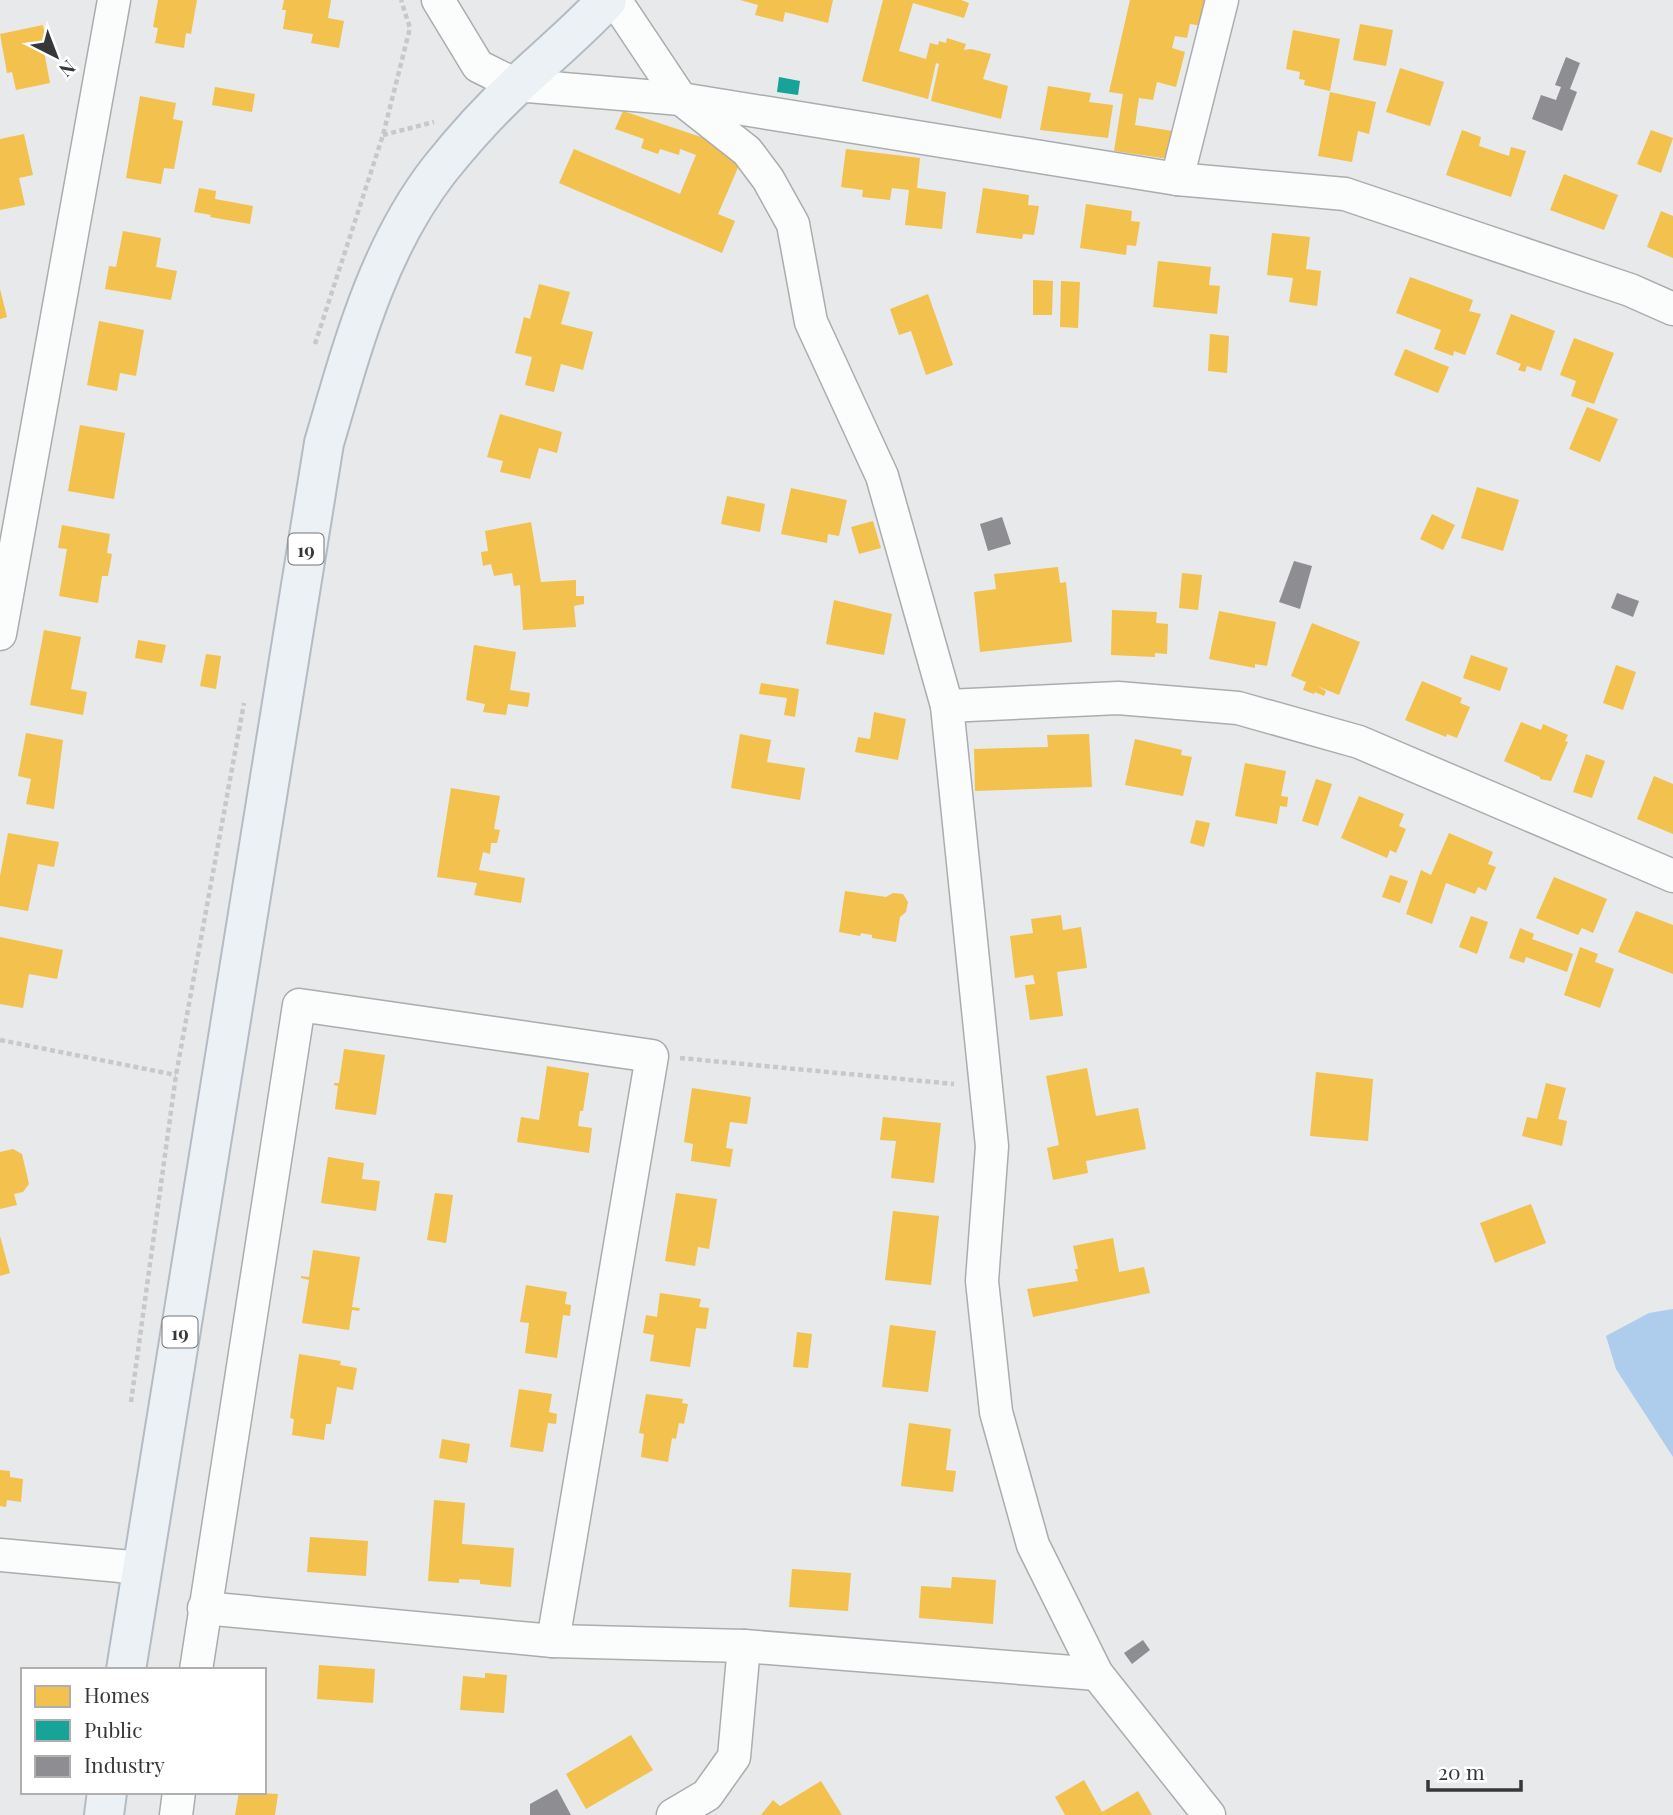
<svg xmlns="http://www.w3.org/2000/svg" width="1673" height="1815" font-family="'Playfair Display',serif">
<rect width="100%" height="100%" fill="#e7e9eb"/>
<!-- water -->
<polygon fill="#aeccec" points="1673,1309 1673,1457 1616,1369 1606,1336 1649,1313"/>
<!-- homes -->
<g fill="#f2c14e">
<polygon points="158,0 197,0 191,34 186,33 184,48 155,43 158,28 153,27"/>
<polygon points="284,0 331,0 328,18 344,21 339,48 311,43 313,34 283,29 286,10 282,10"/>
<polygon points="740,0 833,0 828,23 785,12 783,22 755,15 758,5"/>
<polygon points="883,0 961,0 969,3 964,18 913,3 899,51 926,59 930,43 938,45 939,41 946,43 947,38 966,44 964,50 971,49 991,54 983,79 1008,86 1001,119 931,101 939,64 936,63 928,99 862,81"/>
<polygon points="1130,0 1208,0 1203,26 1190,24 1187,38 1175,36 1172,48 1185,52 1176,87 1157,82 1153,100 1139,98 1135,125 1173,131 1169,159 1114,151 1123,94 1109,92"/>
<polygon points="1360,24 1393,30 1386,66 1353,60"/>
<polygon points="43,25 47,45 43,46 50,83 16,90 12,72 7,73 0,34"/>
<polygon points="1293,30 1340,39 1330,91 1304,85 1305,80 1299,79 1300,72 1286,69"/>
<polygon points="1400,68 1444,82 1430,126 1386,112"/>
<polygon points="1048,86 1091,93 1089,102 1113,105 1108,138 1040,130"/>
<polygon points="215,87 255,94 252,112 212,105"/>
<polygon points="1330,92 1376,102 1369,134 1358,131 1352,162 1318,156"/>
<polygon points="140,96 176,103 173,119 183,121 174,169 164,168 161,184 126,178"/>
<polygon points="623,111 704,138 740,163 718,214 735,221 722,253 559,183 574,149 680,194 696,155 680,149 679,155 660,149 658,154 641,148 644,139 615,129"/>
<polygon points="1462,130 1481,137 1479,146 1509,156 1511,147 1526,151 1511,197 1446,175"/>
<polygon points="1651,130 1673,138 1661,173 1637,164"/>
<polygon points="24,134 33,175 19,178 25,205 0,210 0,139"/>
<polygon points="846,149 920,158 917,188 946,192 942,229 905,225 909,190 892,188 890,200 862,197 863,190 841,187"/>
<polygon points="1564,174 1618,195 1604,230 1550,210"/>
<polygon points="199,188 216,191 215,199 253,206 250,224 210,217 211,215 194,212"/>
<polygon points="983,188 1029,195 1028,205 1039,206 1034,235 1023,234 1022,239 976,233"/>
<polygon points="1086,204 1132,211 1131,221 1140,222 1136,246 1127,245 1126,255 1080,248"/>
<polygon points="1661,211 1673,216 1673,258 1647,247"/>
<polygon points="123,231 161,238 156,267 177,271 171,300 105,289 109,266 116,267"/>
<polygon points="1272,233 1310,237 1306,269 1321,271 1317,306 1289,302 1293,278 1267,275"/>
<polygon points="1158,261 1211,267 1209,285 1220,286 1217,314 1153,307"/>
<polygon points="1410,277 1473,300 1469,311 1481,314 1465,355 1454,351 1453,356 1434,349 1441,330 1396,313"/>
<polygon points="1033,280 1053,281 1052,315 1033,315"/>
<polygon points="1061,281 1080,282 1078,328 1060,327"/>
<polygon points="539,284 570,292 561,324 593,332 583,370 561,364 554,392 525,385 532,357 515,353 524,317 530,319"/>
<polygon points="0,289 7,317 0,319"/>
<polygon points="928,294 953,365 926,375 911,331 899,335 890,309"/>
<polygon points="1511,314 1555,331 1541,371 1527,366 1525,372 1518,370 1521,364 1496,354"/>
<polygon points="99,321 144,330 136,376 120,373 117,391 87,385"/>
<polygon points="1210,334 1229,336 1227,373 1208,371"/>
<polygon points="1574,338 1614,353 1594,404 1571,396 1576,381 1560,375"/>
<polygon points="1405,349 1449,367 1438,393 1394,375"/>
<polygon points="1587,407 1618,419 1600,462 1569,449"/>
<polygon points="500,414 562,432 557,453 539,448 530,479 500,472 503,461 487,457"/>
<polygon points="80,425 125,433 114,499 68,491"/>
<polygon points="1477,487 1519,500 1503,551 1461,538"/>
<polygon points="791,488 847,500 839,536 828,534 827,543 781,534"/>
<polygon points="727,496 765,504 760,532 721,524"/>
<polygon points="1432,514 1455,525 1443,550 1420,539"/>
<polygon points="873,521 881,548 859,554 851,527"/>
<polygon points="531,522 541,582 576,580 576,596 584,596 584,604 574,606 576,627 523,630 520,585 514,586 512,573 494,576 491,564 483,566 481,552 488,551 485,531"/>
<polygon points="62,525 110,534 107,553 112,554 108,576 102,576 98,603 59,596 67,549 58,548"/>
<polygon points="1058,567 1060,583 1066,582 1072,642 980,652 974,592 996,589 994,574"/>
<polygon points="1182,573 1202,575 1198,610 1179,608"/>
<polygon points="834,600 892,614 884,655 826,644"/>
<polygon points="1112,610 1157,612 1156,623 1168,624 1167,654 1155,653 1155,657 1111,655"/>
<polygon points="1219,611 1276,622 1267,666 1255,664 1255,668 1209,659"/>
<polygon points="1312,623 1360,642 1339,695 1317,686 1326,691 1324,696 1315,692 1314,694 1303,690 1306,682 1291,676"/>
<polygon points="44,630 81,637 71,689 87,692 83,715 30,705"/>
<polygon points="138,640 166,645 162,663 135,658"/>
<polygon points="474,645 516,652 510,690 530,693 528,707 508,704 506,715 483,712 485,704 466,700"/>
<polygon points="206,654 221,656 216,689 200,686"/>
<polygon points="1471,655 1508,668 1500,691 1463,678"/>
<polygon points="1616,665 1636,672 1623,710 1603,703"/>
<polygon points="1422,681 1462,698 1460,703 1470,707 1457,738 1447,734 1446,737 1405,720"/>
<polygon points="761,683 799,689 795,717 784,715 787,698 759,694"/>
<polygon points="874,712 906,719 898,760 855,752 858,737 870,739"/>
<polygon points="1521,722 1541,730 1543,724 1568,735 1565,741 1568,742 1551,781 1540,779 1540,777 1504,761"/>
<polygon points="26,733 63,740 54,809 26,804 31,779 18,776"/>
<polygon points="740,734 771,740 767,762 805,768 800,800 731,788"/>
<polygon points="1089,734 1092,787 975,791 974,749 1048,747 1047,735"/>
<polygon points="1135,739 1182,750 1181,755 1192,757 1183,796 1125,785"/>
<polygon points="1586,754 1605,761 1592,798 1573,792"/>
<polygon points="1245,763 1286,771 1281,796 1288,797 1287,807 1280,806 1277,824 1235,816"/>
<polygon points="1654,776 1673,784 1673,834 1637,819"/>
<polygon points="1316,779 1332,784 1318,826 1302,821"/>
<polygon points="451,788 500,796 494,829 500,830 497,843 491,843 490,854 483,852 479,870 525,878 521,903 474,895 477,883 437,877"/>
<polygon points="1359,796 1404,814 1399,826 1406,829 1396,853 1390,850 1387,858 1341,838"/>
<polygon points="1196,820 1210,823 1204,847 1190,843"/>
<polygon points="8,833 59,842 54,867 38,864 28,911 0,906 0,876"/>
<polygon points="1449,833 1493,852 1488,864 1496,867 1486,891 1478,887 1475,894 1446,883 1432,924 1406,914 1421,870 1431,875"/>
<polygon points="1390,875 1408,881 1400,903 1382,897"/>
<polygon points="1554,877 1607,899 1593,933 1582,928 1578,935 1536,918"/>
<polygon points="845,891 886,897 893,893 903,894 908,902 906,912 900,917 896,942 872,938 872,935 861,933 860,936 839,932"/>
<polygon points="1636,911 1673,925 1673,974 1618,952"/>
<polygon points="1061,915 1063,930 1081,927 1087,968 1057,972 1063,1016 1030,1020 1025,985 1035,984 1033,975 1015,978 1010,936 1033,933 1031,919"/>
<polygon points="1471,916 1488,922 1477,954 1459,947"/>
<polygon points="1520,928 1534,934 1532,939 1573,954 1567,972 1526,957 1524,963 1509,958"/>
<polygon points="0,937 63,950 57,979 29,974 23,1008 0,1004"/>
<polygon points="1580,947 1598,954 1595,962 1614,969 1600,1008 1564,995"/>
<polygon points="344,1049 385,1055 376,1115 335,1109 338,1086 334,1085 334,1083 339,1083"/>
<polygon points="547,1066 589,1073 583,1111 580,1111 578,1126 592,1128 589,1153 517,1142 521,1117 539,1120"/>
<polygon points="1087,1068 1096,1116 1138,1108 1146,1149 1086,1161 1088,1173 1053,1180 1047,1148 1059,1145 1046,1076"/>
<polygon points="1316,1072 1373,1079 1368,1141 1310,1136"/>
<polygon points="1546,1083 1566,1088 1558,1119 1567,1121 1562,1146 1522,1136 1527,1117 1537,1119"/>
<polygon points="692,1088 751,1097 747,1124 730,1122 726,1148 733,1149 730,1167 691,1161 693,1144 684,1142"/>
<polygon points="883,1117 941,1123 934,1183 891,1178 896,1141 880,1140"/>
<polygon points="13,1149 22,1154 29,1184 23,1192 14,1194 17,1205 0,1209 0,1152"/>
<polygon points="328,1157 364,1163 362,1179 380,1181 376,1211 321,1203"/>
<polygon points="435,1193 453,1195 446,1243 427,1240"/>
<polygon points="676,1193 717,1199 709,1249 698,1247 695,1266 665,1261"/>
<polygon points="1531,1204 1546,1243 1495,1263 1480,1223"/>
<polygon points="893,1211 939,1216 931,1285 885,1280"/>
<polygon points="0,1236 10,1273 0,1276"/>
<polygon points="1113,1238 1119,1272 1144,1267 1150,1293 1033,1317 1027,1289 1078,1281 1075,1269 1078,1269 1073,1246"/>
<polygon points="313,1250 360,1257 352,1307 360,1308 359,1311 352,1310 349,1330 302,1323 309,1280 301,1278 301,1276 309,1277"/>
<polygon points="526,1285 567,1292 565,1304 571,1305 570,1316 563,1315 557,1358 525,1353 529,1323 520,1322"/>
<polygon points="660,1293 701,1299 699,1307 709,1308 706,1329 696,1328 690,1367 650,1361 654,1335 643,1333 646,1315 657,1317"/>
<polygon points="890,1325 936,1331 928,1392 882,1387"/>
<polygon points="797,1332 812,1334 808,1368 793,1367"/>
<polygon points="299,1354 341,1361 340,1365 357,1368 353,1390 337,1387 331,1424 326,1424 324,1440 292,1435 294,1419 290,1418"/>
<polygon points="519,1389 552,1394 549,1412 557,1414 556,1424 548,1423 543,1452 510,1447"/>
<polygon points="646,1394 683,1399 682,1403 688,1404 684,1424 679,1423 676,1439 672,1438 668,1462 641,1457 644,1434 639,1433"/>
<polygon points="909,1423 951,1429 946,1470 956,1471 953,1492 901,1486"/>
<polygon points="442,1439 470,1444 467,1463 439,1458"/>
<polygon points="0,1470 10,1471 10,1477 23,1479 21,1502 7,1500 6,1507 0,1506"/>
<polygon points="434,1500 465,1503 462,1544 514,1548 511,1587 480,1584 480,1580 459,1579 459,1583 428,1581"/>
<polygon points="310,1537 368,1541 366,1576 307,1572"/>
<polygon points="792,1569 851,1573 848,1611 789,1607"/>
<polygon points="952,1577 996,1580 993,1624 919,1618 921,1586 951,1588"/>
<polygon points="319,1665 375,1669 373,1703 317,1699"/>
<polygon points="485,1673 507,1675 504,1713 460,1710 463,1676 485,1678"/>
<polygon points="631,1735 653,1770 586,1809 566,1774"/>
<polygon points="1084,1780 1102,1812 1138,1791 1152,1815 1065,1815 1055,1797"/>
<polygon points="821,1781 842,1815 761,1815 773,1800 780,1806"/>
<polygon points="239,1792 278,1794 275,1815 235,1815"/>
</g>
<!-- public -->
<polygon fill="#17a398" points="779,77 800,81 798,95 777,92"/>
<!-- industry -->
<g fill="#8d8d92">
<polygon points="1566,57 1580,63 1570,89 1577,92 1562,131 1532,119 1541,95 1556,100 1561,87 1555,85"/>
<polygon points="1002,517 1011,544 988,551 980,524"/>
<polygon points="1294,561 1312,566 1300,609 1279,602"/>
<polygon points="1617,593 1639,601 1633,617 1611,608"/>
<polygon points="1143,1640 1150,1650 1132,1664 1124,1653"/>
<polygon points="557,1789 571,1815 530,1815 530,1804"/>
</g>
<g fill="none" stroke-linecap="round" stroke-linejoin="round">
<defs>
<g id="minor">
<polyline points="438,0 478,66 516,85 681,99 1177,179 1345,194 1630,290 1673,309"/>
<polyline points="615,0 681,99 747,151 768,179 793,224 811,322 882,476 947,706 992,1146 982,1281 996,1412 1033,1545 1097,1674 1209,1815"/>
<polyline points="1177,179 1222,0"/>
<polyline points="0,634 114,0"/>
<polyline points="947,706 1118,698 1238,708 1359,742 1673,876"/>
<polyline points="0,1555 142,1568"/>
<polyline points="204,1608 553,1641 744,1646 1097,1674"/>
<polyline points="196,1670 299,1005 652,1056 553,1641"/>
<polyline points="176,1815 179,1792"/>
<polyline points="673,1815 707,1795 734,1757 744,1646"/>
</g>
<g id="primary">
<path d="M 126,1670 L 324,443 C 352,348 377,250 439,170 C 463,140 490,110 518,84 C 548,56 579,30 607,0"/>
<polyline points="104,1815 107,1792"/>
</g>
</defs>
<!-- minor casing -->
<use href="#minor" stroke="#abacae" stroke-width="35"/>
<!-- primary casing -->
<use href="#primary" stroke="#b3bbc3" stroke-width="42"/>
<!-- path -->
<g stroke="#c8c8c9" stroke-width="4.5" stroke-dasharray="5 3.5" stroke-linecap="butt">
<polyline points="383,135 434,122"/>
<polyline points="315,344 383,135 410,28 401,0"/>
<polyline points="0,1040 176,1075"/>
<polyline points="680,1058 954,1084"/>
<polyline points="131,1402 176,1075 244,703"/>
</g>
<!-- minor -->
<use href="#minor" stroke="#fbfcfc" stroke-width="32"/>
<!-- primary -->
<use href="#primary" stroke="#ecf1f5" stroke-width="38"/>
</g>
<g text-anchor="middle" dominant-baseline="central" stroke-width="7" stroke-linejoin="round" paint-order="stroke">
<!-- shield labels -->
<g fill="#fff" stroke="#727374" stroke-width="2">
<rect x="288.5" y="533.5" width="35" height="31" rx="5"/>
<rect x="162.5" y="1316.5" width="35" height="31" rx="5"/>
</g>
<g font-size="19" font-weight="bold" fill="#363739">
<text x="306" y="549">19</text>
<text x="180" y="1332">19</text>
</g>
</g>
<!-- legend -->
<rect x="21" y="1668" width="245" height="126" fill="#ffffff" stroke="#afafb0" stroke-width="2"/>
<rect x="35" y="1686" width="35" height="21" fill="#f2c14e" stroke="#afafb0" stroke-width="2"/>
<text x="84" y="1703" font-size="21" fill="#363739">Homes</text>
<rect x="35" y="1720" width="35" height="21" fill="#17a398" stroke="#afafb0" stroke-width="2"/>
<text x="84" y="1738" font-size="21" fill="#363739">Public</text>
<rect x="35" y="1756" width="35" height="21" fill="#8d8d92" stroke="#afafb0" stroke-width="2"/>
<text x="84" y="1773" font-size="21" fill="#363739">Industry</text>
<!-- north arrow -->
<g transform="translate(56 56) rotate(138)" stroke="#ffffff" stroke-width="5" paint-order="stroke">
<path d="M0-5L12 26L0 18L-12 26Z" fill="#363739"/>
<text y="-10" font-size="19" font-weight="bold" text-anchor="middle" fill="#363739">N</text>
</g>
<!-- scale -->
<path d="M1428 1780v10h93v-10" fill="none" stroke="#363739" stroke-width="3.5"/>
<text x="1438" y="1780" font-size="21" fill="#363739" stroke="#ffffff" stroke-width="5" paint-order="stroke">20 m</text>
</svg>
